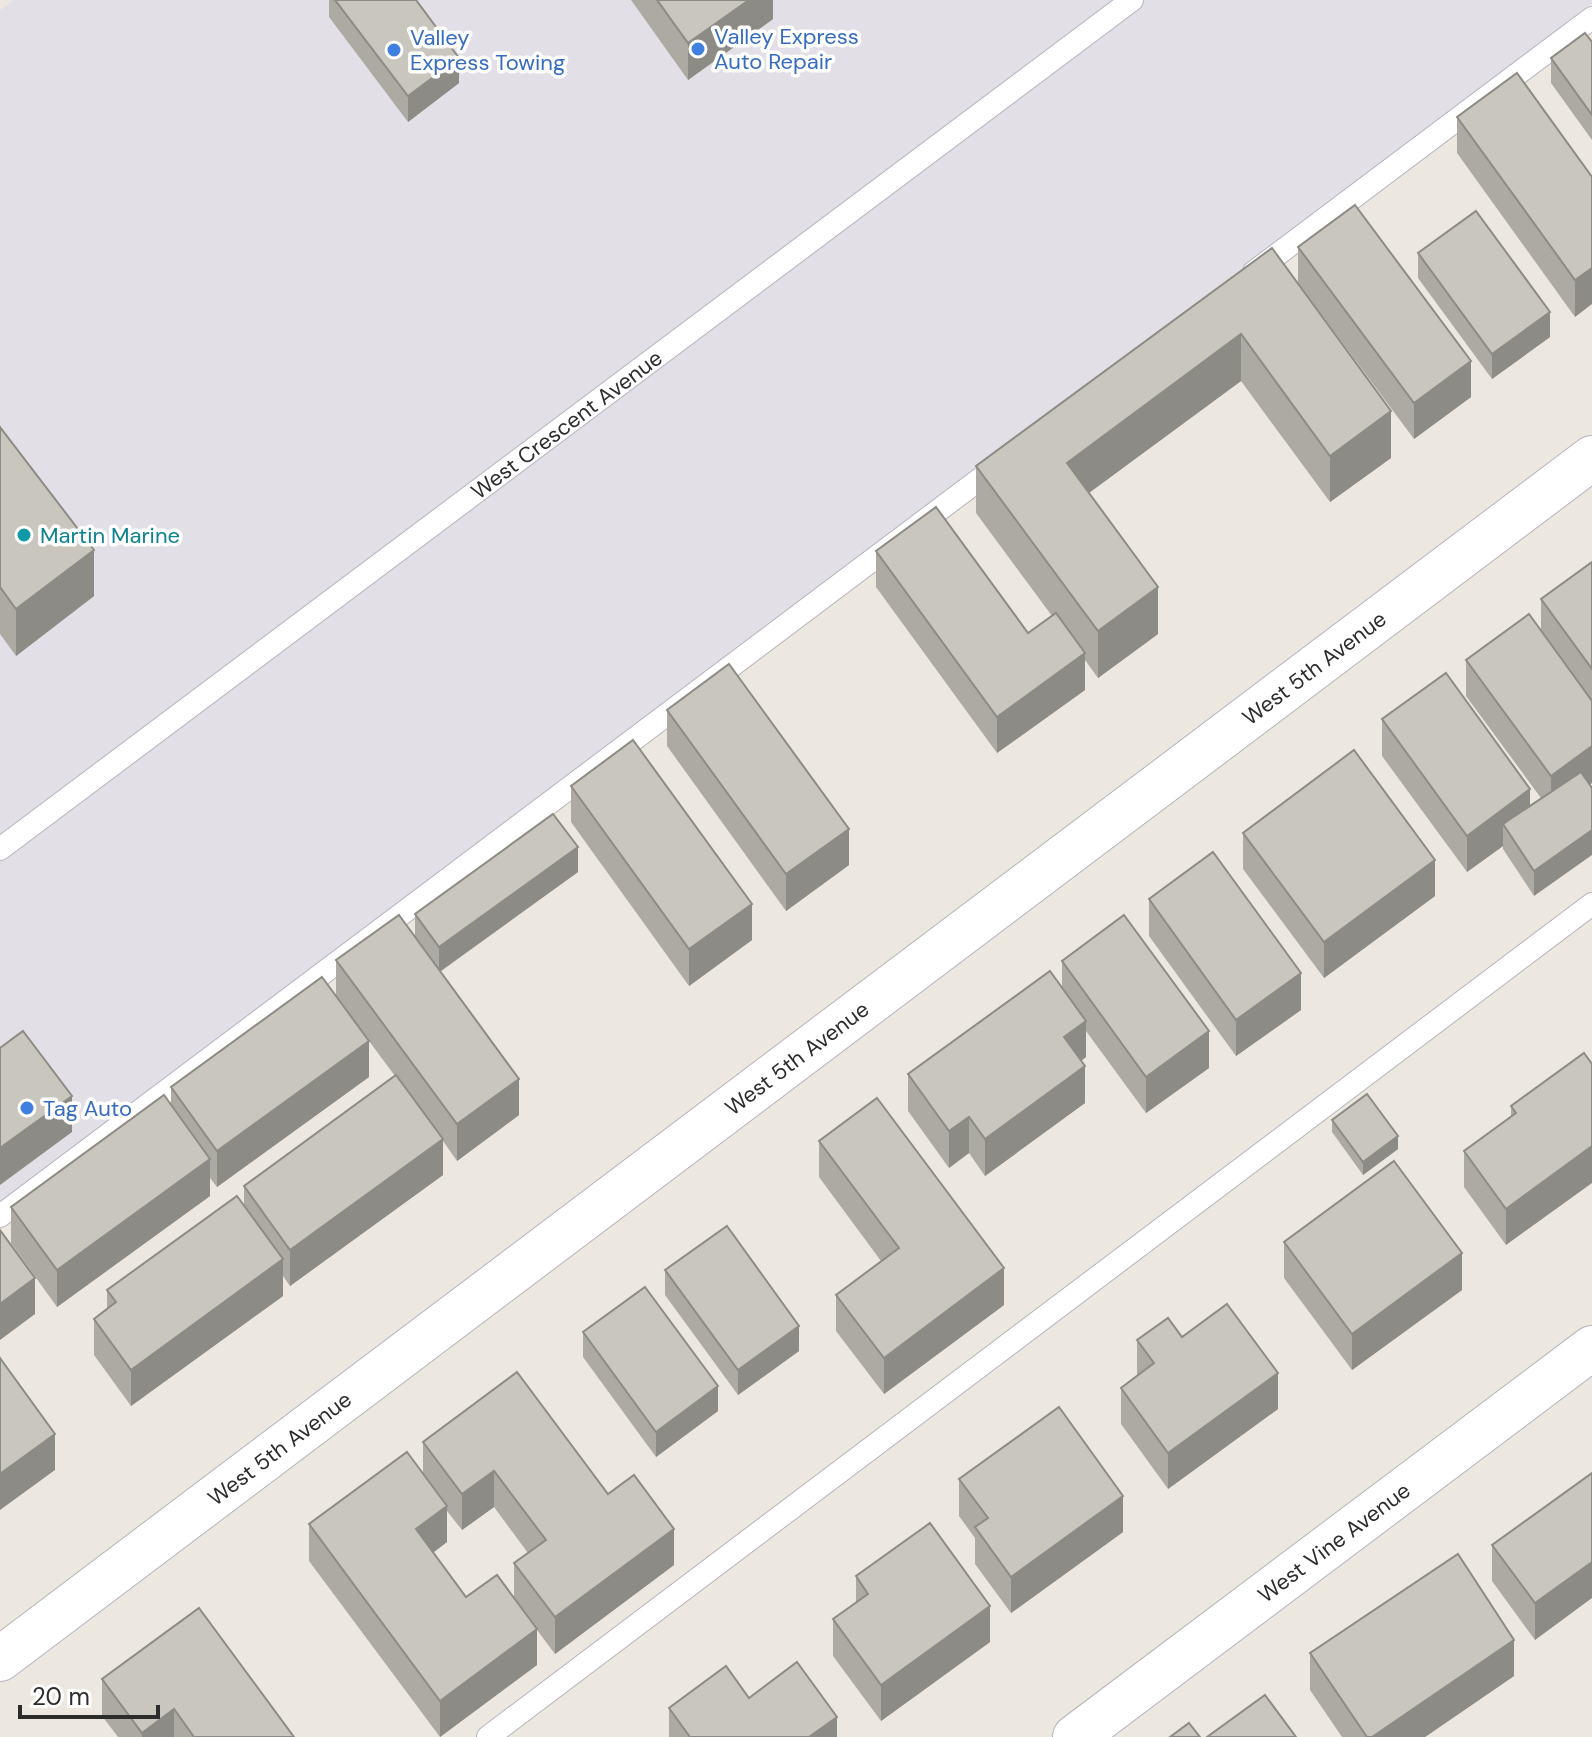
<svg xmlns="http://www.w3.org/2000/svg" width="1592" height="1737" font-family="'DM Sans',sans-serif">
<rect width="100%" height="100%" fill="#ede8df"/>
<!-- industrial -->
<polygon fill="#e2dfe6" points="14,0 1592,0 1592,3 0,1209 0,10"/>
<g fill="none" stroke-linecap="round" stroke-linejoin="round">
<defs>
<g id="service">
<polyline points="1254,272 1592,18"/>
<path id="s1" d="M 0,849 L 1132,0"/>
<polyline points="0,1216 1000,464"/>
<polyline points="488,1737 1592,904"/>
</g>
<g id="minor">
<path id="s2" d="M 0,1659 L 1592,458"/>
<path id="s3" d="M 1075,1737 L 1592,1348"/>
</g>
</defs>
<!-- service casing -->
<use href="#service" stroke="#b3b4bf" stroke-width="24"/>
<!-- minor casing -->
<use href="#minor" stroke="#b3b4bf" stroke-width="46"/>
<!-- service -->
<use href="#service" stroke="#fff" stroke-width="22"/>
<!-- minor -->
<use href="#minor" stroke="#fff" stroke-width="44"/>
</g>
<!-- wall -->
<g fill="#adaaa3" fill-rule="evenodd">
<polygon points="329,0 416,0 459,83 408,122 329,17"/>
<polygon points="631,0 773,0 773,19 688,80"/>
<polygon points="1592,42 1592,140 1551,83 1551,58"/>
<polygon points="1457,117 1592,177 1575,317 1457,153"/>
<polygon points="1298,247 1471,397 1414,439 1298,283"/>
<polygon points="1272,248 1391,458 1330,502 1241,381 1089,493 1158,634 1098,678 1085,660 1085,690 997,753 876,587 876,551 1028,633 1052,616 976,513 976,466"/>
<polygon points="1418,253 1550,337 1492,379 1418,278"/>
<polygon points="0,427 94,596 16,656 0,634"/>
<polygon points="1592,562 1592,783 1590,784 1534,896 1503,849 1503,846 1467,872 1382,756 1382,719 1530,805 1541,798 1466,696 1466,660 1541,631 1541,599"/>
<polygon points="667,710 849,865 786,911 667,746"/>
<polygon points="571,786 752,940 689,986 571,822"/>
<polygon points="1243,833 1435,896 1324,978 1243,869"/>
<polygon points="578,872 440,972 519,1115 457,1161 443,1141 443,1175 290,1286 283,1276 283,1296 131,1406 94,1355 94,1319 107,1309 107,1290 244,1205 244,1186 395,1076 369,1041 369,1077 217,1187 210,1178 210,1196 57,1307 11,1243 11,1207 171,1104 171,1087 336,995 336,960 415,937 415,914"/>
<polygon points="1149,899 1301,1010 1236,1056 1149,936"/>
<polygon points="1062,961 1209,1068 1146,1113 1086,1031 1086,1057 1081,1061 1085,1103 985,1176 969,1153 949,1168 908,1111 908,1074 1062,987"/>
<polygon points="1584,1053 1506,1245 1464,1187 1464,1151 1511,1116 1511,1106"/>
<polygon points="1332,1120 1398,1149 1363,1175 1332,1132"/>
<polygon points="819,1141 1004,1305 884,1394 836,1331 836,1295 881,1261 819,1177"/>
<polygon points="1284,1242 1462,1290 1352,1370 1284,1278"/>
<polygon points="665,1270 799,1351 738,1395 665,1295"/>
<polygon points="583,1332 718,1411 656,1457 583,1357"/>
<polygon points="1182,1337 1278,1409 1168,1489 1121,1424 1121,1388 1137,1376 1137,1340"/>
<path d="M 423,1442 L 608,1494 L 674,1565 L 555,1654 L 537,1630 L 537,1665 L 440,1737 L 309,1561 L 309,1524 L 423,1473 ZM 494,1507 L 528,1553 L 514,1563 L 514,1598 L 466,1597 L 433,1552 L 447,1542 L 447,1511 L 462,1530 Z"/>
<polygon points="1592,1473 1535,1640 1492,1581 1492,1545"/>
<polygon points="959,1479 1123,1532 1011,1613 975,1564 975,1538 959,1516"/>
<polygon points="856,1576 990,1642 881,1721 833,1656 833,1619 856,1603"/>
<polygon points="1310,1653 1514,1676 1425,1737 1342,1737 1310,1690"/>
<polygon points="102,1679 294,1737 118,1737 102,1716"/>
<polygon points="749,1698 837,1737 669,1737 669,1708"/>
</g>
<!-- shaded-wall -->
<g fill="#8d8b85">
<polygon points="749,0 773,0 773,19 688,80 688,43"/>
<polygon points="459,58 459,83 408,122 408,96"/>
<polygon points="1592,268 1592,304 1575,317 1575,280"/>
<polygon points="1550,312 1550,337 1492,379 1492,354"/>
<polygon points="1241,334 1241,381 1067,509 1067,463"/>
<polygon points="1471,361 1471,397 1414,439 1414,403"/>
<polygon points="1391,411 1391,458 1330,502 1330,456"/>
<polygon points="94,550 94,596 16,656 16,609"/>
<polygon points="1158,587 1158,634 1098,678 1098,631"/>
<polygon points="1085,653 1085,690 997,753 997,717"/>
<polygon points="1592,746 1592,783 1551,813 1551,776"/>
<polygon points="1530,789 1530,826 1503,824 1503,846 1467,872 1467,836"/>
<polygon points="849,829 849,865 786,911 786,874"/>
<polygon points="1592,830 1592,855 1534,896 1534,871"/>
<polygon points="578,847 578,872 439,972 439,947"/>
<polygon points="1435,860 1435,896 1324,978 1324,942"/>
<polygon points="752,904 752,940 689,986 689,949"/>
<polygon points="1301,973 1301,1010 1236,1056 1236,1020"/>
<polygon points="1086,1021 1086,1057 1064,1074 1064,1037"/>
<polygon points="1209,1031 1209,1068 1146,1113 1146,1077"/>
<polygon points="369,1041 369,1077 217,1187 217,1151"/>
<polygon points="1085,1066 1085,1103 985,1176 985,1139"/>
<polygon points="519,1079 519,1115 457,1161 457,1124"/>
<polygon points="72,1096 72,1132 0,1185 0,1148"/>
<polygon points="969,1117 969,1153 949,1168 949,1131"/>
<polygon points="1398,1136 1398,1149 1363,1175 1363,1162"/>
<polygon points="443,1139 443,1175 290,1286 290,1250"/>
<polygon points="1592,1146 1592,1183 1506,1245 1506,1209"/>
<polygon points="210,1159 210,1196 57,1307 57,1270"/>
<polygon points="1462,1253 1462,1290 1352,1370 1352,1334"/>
<polygon points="283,1259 283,1296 131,1406 131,1370"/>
<polygon points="1004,1268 1004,1305 884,1394 884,1358"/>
<polygon points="35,1278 35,1314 0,1340 0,1304"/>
<polygon points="799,1326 799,1351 738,1395 738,1370"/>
<polygon points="1278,1373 1278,1409 1168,1489 1168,1453"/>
<polygon points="718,1386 718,1411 656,1457 656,1432"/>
<polygon points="55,1434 55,1470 0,1510 0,1474"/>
<polygon points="494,1471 494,1507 462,1530 462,1494"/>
<polygon points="1123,1496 1123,1532 1011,1613 1011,1577"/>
<polygon points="447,1506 447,1542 416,1566 416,1529"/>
<polygon points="674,1529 674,1565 555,1654 555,1617"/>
<polygon points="1592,1562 1592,1598 1535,1640 1535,1603"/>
<polygon points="990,1606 990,1642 881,1721 881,1685"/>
<polygon points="537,1629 537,1665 440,1737 440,1701"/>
<polygon points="1514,1640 1514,1676 1425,1737 1372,1737"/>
<polygon points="174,1709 174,1737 142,1737 142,1733"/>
<polygon points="837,1717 837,1737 809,1737"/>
</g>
<!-- building -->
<g fill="#c9c6be" stroke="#8d8b85" stroke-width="2">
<polygon points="335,0 416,0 459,58 408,96"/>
<polygon points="657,0 749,0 688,43"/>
<polygon points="1585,33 1592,42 1592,115 1551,58"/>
<polygon points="1517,73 1592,177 1592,268 1575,280 1457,117"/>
<polygon points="1355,205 1471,361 1414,403 1298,247"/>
<polygon points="1476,211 1550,312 1492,354 1418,253"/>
<polygon points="1272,248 1391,411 1330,456 1241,334 1067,463 1158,587 1098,631 976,466"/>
<polygon points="0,427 94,550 16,609 0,587"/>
<polygon points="936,507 1028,633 1056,613 1085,653 997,717 876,551"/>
<polygon points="1592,562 1592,669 1541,599"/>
<polygon points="1529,614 1592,701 1592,746 1551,776 1466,660"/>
<polygon points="729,664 849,829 786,874 667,710"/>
<polygon points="1446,673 1530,789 1467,836 1382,719"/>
<polygon points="633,740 752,904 689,949 571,786"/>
<polygon points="1354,750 1435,860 1324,942 1243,833"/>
<polygon points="1581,772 1592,788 1592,830 1534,871 1503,824"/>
<polygon points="553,814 578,847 439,947 415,914"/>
<polygon points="1213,852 1301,973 1236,1020 1149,899"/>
<polygon points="399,915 519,1079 457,1124 336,960"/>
<polygon points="1124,915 1209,1031 1146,1077 1062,961"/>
<polygon points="1050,971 1086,1021 1064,1037 1085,1066 985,1139 969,1117 949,1131 908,1074"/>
<polygon points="322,977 369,1041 217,1151 171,1087"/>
<polygon points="23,1031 72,1096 0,1148 0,1048"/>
<polygon points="1584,1053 1592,1064 1592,1146 1506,1209 1464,1151 1516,1113 1511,1106"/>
<polygon points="396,1075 443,1139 290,1250 244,1186"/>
<polygon points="1367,1094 1398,1136 1363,1162 1332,1120"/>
<polygon points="164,1095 210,1159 57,1270 11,1207"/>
<polygon points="877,1098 1004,1268 884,1358 836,1295 899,1248 819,1141"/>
<polygon points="1394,1161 1462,1253 1352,1334 1284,1242"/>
<polygon points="237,1196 283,1259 131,1370 94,1319 116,1302 107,1290"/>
<polygon points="727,1226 799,1326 738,1370 665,1270"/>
<polygon points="0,1230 35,1278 0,1304"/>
<polygon points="645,1287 718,1386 656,1432 583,1332"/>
<polygon points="1227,1304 1278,1373 1168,1453 1121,1388 1154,1363 1137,1340 1168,1318 1182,1337"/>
<polygon points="0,1358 55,1434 0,1474"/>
<polygon points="517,1372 608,1494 634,1475 674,1529 555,1617 514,1563 546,1540 494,1471 462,1494 423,1442"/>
<polygon points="1059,1407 1123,1496 1011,1577 975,1527 988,1518 959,1479"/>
<polygon points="407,1452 447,1506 416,1529 466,1597 497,1575 537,1629 440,1701 309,1524"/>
<polygon points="1592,1473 1592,1562 1535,1603 1492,1545"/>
<polygon points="930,1523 990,1606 881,1685 833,1619 868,1594 856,1576"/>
<polygon points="1458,1554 1514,1640 1372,1737 1367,1737 1310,1653"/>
<polygon points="199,1608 294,1737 194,1737 174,1709 142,1733 102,1679"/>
<polygon points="797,1662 837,1717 809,1737 690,1737 669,1708 726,1666 749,1698"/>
<polygon points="1265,1695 1296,1737 1207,1737"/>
<polygon points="1189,1723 1200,1737 1170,1737"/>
</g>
<!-- markers -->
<g fill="#3f7fe0" stroke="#fff" stroke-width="3">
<circle cx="698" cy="49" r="8"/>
<circle cx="394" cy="50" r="8"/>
<circle cx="27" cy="1108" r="8"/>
</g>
<circle fill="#0f9aa8" stroke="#fff" stroke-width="3" cx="24" cy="535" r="8"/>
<g text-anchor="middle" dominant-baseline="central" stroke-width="7" stroke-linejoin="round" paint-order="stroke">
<!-- shop labels -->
<g font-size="22" fill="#366cbe" stroke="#fff" text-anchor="start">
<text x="714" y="36">Valley Express<tspan x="714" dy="25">Auto Repair</tspan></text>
<text x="410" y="37">Valley<tspan x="410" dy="25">Express Towing</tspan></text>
<text x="43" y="1108">Tag Auto</text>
</g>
<!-- street labels -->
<g font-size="22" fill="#2c2c2c" stroke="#fff">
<text stroke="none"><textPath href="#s1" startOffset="708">West Crescent Avenue</textPath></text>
<text stroke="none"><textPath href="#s2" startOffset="1646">West 5th Avenue</textPath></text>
<text stroke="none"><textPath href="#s2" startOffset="998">West 5th Avenue</textPath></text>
<text stroke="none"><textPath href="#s2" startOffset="350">West 5th Avenue</textPath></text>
<text stroke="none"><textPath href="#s3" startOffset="324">West Vine Avenue</textPath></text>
</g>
<!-- culture labels -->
<g font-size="22" fill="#0d838f" stroke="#fff" text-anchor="start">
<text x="40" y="535">Martin Marine</text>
</g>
</g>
<!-- scale -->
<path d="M20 1705v12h138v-12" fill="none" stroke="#2c2c2c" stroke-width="4"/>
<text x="32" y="1705" font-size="24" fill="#2c2c2c" stroke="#ffffff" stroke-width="6" paint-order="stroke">20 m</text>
</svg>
